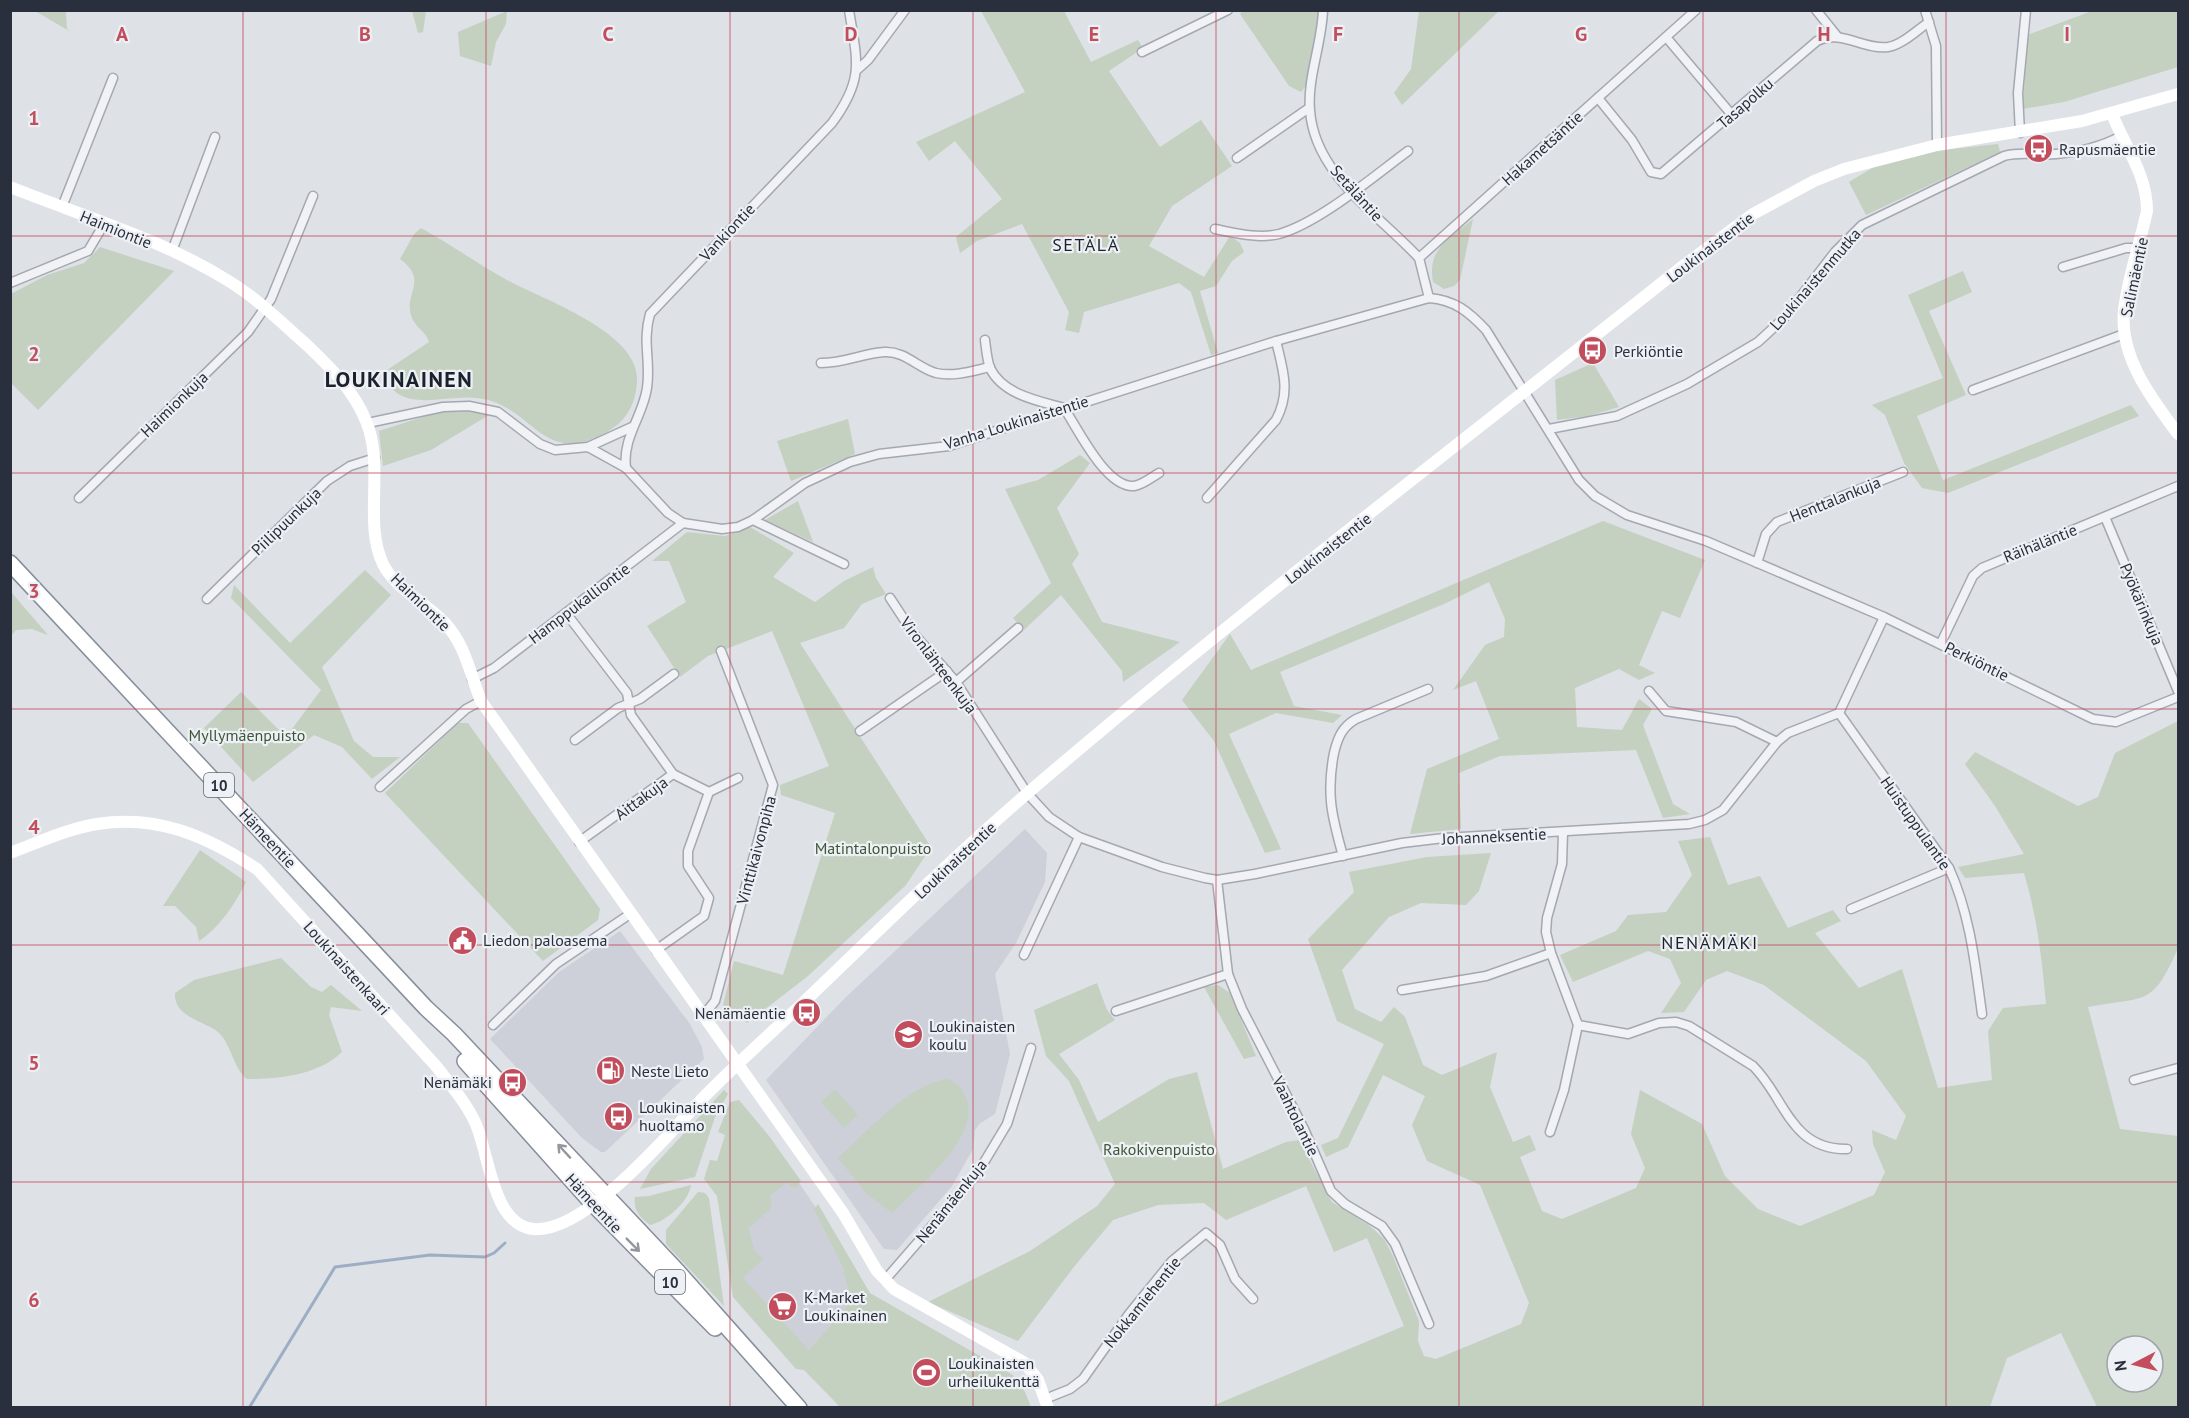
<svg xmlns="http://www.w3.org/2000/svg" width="2189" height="1418" font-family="'PT Sans',sans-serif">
<rect width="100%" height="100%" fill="#dee1e6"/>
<!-- built -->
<g fill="#cdd0d8">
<polygon points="1025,829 1047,853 1045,882 1016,943 995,974 1010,1054 995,1114 979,1124 975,1130 973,1149 952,1186 897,1250 884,1249 766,1080 845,998"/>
<polygon points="620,931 690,1024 702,1047 704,1059 605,1152 601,1152 582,1138 490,1039 559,972"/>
<polygon points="778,1152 840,1243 862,1288 798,1363 741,1301 737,1261"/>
</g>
<!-- green -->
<g fill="#c4d0c0" fill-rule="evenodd">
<polygon points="1244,10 1318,11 1319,22 1306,86 1301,92 1289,86 1240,14"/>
<polygon points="35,11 66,11 67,29 71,32"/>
<polygon points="412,11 426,11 423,32 418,33"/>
<polygon points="507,11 506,24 496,42 491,66 460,56 458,32"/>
<polygon points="981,11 1064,11 1091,62 1138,40 1143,48 1109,71 1160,147 1201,120 1232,166 1172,206 1149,246 1204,277 1230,236 1240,243 1244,252 1232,261 1216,286 1200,291 1218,353 1211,355 1191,292 1179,283 1084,312 1079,333 1065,330 1069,312 1022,224 977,241 960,253 956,237 1002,199 955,141 929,161 916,142 1025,92"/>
<polygon points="1419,11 1499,11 1402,105 1394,93 1411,69"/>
<polygon points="2092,11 2178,11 2178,67 2064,102 2023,109 2027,35"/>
<polygon points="1998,144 2000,152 1866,215 1849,182 1877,165 1934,151"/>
<path d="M 1473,219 L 1460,280 L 1454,286 L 1444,289 L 1433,282 C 1427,248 1449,239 1473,219 Z"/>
<path d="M 421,228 C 450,244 478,264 507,280 C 541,299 640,332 637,381 C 636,402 628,419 610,430 C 541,472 535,404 477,398 C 443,394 402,415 383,376 L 390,368 L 429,342 C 426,331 414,327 411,315 C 404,293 429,280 400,259 L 414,234 Z"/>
<polygon points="100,247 174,271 38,410 11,383 11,294 47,275 84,263"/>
<polygon points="1963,271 1972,292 1929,311 1966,395 1917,416 1943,480 2131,405 2139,416 1948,493 1922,488 1904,463 1885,415 1872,405 1943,378 1908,295"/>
<polygon points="1593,363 1619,407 1588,416 1557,420 1555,380"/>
<polygon points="464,409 489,415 431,450 383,466 379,431 435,413"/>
<polygon points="848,419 855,454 791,481 777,441"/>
<polygon points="1080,455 1090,463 1057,508 1079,554 1072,564 1102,622 1180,642 1123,682 1122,671 1061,595 1024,630 1013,618 1051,583 1005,489 1038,480"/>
<polygon points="798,501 813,542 765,520"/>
<polygon points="1603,521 1705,560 1680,618 1662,611 1639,665 1655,673 1639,680 1619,669 1575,688 1577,727 1622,730 1639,699 1652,709 1643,725 1673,804 1690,814 1663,818 1636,750 1500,756 1459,773 1461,829 1410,834 1427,769 1499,739 1476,681 1453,690 1485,645 1504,637 1505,619 1489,582 1444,604 1280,672 1294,706 1342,715 1333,723 1276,713 1229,734 1281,849 1265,853 1214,741 1182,700 1230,634 1251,670"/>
<polygon points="750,527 794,553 773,577 815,602 844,581 873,567 876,578 886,594 862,604 844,628 800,643 931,847 906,885 808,976 747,1023 723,1005 734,961 783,975 835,813 781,795 780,785 829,766 772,631 708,656 680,677 647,626 686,602 669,561 652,561 687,532 725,536"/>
<polygon points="365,570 391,595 322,667 354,741 373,757 400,757 372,779 342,747 314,735 253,782 204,728 241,692 286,737 321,690 231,598 234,585 290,643"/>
<polygon points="11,592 48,635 32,629 16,630 11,636"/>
<path d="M 2178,721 L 2178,948 C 2152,1008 2146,996 2088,1007 L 2120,1129 L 2178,1136 L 2178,1407 L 2097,1407 L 2061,1333 L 2007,1358 L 1990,1407 L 1210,1407 L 1404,1326 L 1367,1238 L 1334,1252 L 1306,1186 L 1226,1220 L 1204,1203 L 1158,1205 L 1113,1220 L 1073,1268 L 1018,1341 L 928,1302 L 1030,1251 L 1097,1206 L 1115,1184 L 1069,1081 L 1046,1056 L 1034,1010 L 1097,983 L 1107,1010 L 1115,1020 L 1059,1054 L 1079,1080 L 1098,1122 L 1169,1079 L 1197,1072 L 1223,1169 L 1286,1142 L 1299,1140 L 1332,1202 L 1370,1226 L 1384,1239 L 1393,1256 L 1419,1321 L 1418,1341 L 1424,1356 L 1436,1359 L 1521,1324 L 1529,1303 L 1480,1185 L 1427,1161 L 1412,1125 L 1425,1096 L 1383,1075 L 1348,1147 L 1326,1157 L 1321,1145 L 1338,1138 L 1384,1044 L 1337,1021 L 1308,939 L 1354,892 L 1349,872 L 1427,857 L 1491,853 L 1479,891 L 1466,905 L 1421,903 L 1389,917 L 1342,970 L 1355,1009 L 1381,1022 L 1394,1007 L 1405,1017 L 1423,1065 L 1442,1075 L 1497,1052 L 1490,1087 L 1513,1142 L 1530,1135 L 1536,1150 L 1520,1157 L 1542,1211 L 1562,1219 L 1636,1188 L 1645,1168 L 1631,1134 L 1640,1090 L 1702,1124 L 1725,1176 L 1758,1209 L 1800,1226 L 1874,1195 L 1885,1172 L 1873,1144 L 1872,1130 L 1896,1140 L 1906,1116 L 1866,1061 L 1764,985 L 1727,971 L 1706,980 L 1684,1012 L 1661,1013 L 1681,983 L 1670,959 L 1648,951 L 1573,982 L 1560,955 L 1616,931 L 1628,915 L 1666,912 L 1692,875 L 1678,841 L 1710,837 L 1728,885 L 1760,876 L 1788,928 L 1833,910 L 1841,921 L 1815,933 L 1859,988 L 1902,969 L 1938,1088 L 1992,1080 L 1988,1031 L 2003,1008 L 2046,1004 C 2042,959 2037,917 2024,873 L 1965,878 L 1958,867 L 2024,854 L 1995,806 L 1965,764 L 1975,752 L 2078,806 L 2098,797 L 2115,753 ZM 2117,1346 L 2153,1346 L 2153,1382 L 2117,1382 Z"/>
<polygon points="458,723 468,723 600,909 598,920 543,961 385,793"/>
<path d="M 200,850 L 246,882 C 235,904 219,928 199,941 L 196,927 L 175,906 L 163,906 Z"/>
<path d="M 281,958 L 311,987 L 322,992 L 331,985 L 362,1011 L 331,1007 L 329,1015 L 342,1052 C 318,1075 280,1079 247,1079 C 234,1069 232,1048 221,1035 C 211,1022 173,1019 175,993 L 194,980 Z"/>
<polygon points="1218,985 1230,993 1256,1056 1244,1059 1204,987"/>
<path d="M 946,1079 C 956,1082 961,1087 966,1097 C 983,1136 916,1189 892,1213 L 867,1194 L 838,1158 C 869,1130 904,1088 946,1079 Z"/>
<polygon points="835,1089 858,1115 844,1128 821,1102"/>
<polygon points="724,1090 728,1094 715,1117 695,1177 640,1189 651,1169"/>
<polygon points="739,1100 769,1136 801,1181 796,1188 792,1187 787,1182 770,1196 772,1203 769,1210 749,1228 754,1250 763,1259 743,1278 809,1350 851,1301 843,1267 814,1209 818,1204 870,1293 1013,1375 1025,1392 1031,1407 840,1407 804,1370 796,1369 733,1297 717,1196 704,1179 710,1160 717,1161 725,1135 718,1132 730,1102"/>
<path d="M 691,1185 C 689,1202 665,1222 650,1225 C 640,1217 633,1211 635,1197 L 649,1196 Z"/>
<polygon points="698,1192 705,1193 709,1198 724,1306 666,1244 666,1230"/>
</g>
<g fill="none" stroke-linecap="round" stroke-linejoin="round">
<!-- stream -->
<polyline stroke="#9caec4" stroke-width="3" points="249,1408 335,1267 430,1255 485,1257 494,1253 505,1243"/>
<defs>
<g id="street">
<path d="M 1323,10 C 1322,43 1307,79 1310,110 C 1314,174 1379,215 1419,258"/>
<polyline points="1816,10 1837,36"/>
<polyline points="1925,10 1936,46 1937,145"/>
<polyline points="1666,37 1732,115"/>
<polyline points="1142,52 1228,10"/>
<polyline points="858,69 868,60 905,10"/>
<path d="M 1598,98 L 1632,140 L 1651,172 L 1661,174 L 1817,41 C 1842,29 1863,50 1888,47 C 1902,45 1917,30 1929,22"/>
<polyline points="2020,133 2018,93 2026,10"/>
<polyline points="1237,158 1309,108"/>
<polyline points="62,207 113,78"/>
<path d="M 1215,229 C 1236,233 1258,239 1279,234 C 1319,223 1374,176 1408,151"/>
<polyline points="172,251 215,137"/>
<polyline points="2063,267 2126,248 2139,248"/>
<polyline points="10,283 88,251 104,224"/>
<polyline points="1429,298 1419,258 1696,10"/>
<path d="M 985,340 C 986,348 987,360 990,368 C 1003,395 1039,401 1064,408"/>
<path d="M 821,363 C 846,363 863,353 885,352 C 905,351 918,368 936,373 C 954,377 972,371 990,367"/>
<polyline points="1973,390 2124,334"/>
<path d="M 1064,408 C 1078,429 1106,488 1134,486 C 1142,485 1152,477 1159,473"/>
<path d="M 368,423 L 443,407 L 469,406 L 498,412 L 540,444 L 555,450 L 588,447 L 626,468 L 668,513 L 683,523 L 722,529 L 738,527 L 753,520 L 805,483 L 850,462 L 879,454 L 949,446 L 1276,341 L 1429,298 C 1455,300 1469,312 1486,330 L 1579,480 L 1595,496 L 1627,515 L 1706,541 L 1884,617 L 2093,719 L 2116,722 L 2178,697"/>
<path d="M 1549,429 L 1617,416 L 1687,384 L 1758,342 L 1784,318 L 1835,252 L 1862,225 L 2004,156 C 2023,151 2038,156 2056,154 C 2079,152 2101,147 2121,136"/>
<polyline points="588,447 632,427"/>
<path d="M 626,468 C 622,438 643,416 647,388 C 651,361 642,342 650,314 L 832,123 C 865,78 857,61 849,10"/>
<polyline points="79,498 248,332 271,299 313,196"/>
<path d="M 1207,498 L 1276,420 C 1291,392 1283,370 1276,341"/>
<polyline points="2105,517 2178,691"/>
<polyline points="753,520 844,564"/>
<polyline points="1757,563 1766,534 1777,522 1903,472"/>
<polyline points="890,598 913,633 956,682 1027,793 1049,817 1079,837 1162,867 1205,878 1217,880 1255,874 1402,843 1444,838 1689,824 1705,820 1723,810 1777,742 1788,733 1839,713 1884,617"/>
<polyline points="207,599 327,481 350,466 375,458"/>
<polyline points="566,613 627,693 631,715 673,774"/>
<polyline points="1941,643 1973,576 1982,568 2178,486"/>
<polyline points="472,679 494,668 683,523"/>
<polyline points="956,682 1018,628"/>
<polyline points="1649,691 1666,711 1736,722 1777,742"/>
<path d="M 1839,713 L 1949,868 C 1970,914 1975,963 1982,1014"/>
<polyline points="860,731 947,671"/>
<polyline points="575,740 618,708 640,699 674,674"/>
<polyline points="380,787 466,709 481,701"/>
<polyline points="579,842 673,774 709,792 738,778"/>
<path d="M 1343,856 C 1332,817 1326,794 1334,753 C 1338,737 1342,727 1356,719 L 1428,689"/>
<polyline points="1217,880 1228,974 1242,1009 1304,1129 1331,1191 1345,1204 1382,1226 1395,1244 1429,1324"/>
<polyline points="1851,909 1949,868"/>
<polyline points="656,950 704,916 709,898 688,866 688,851 709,792"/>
<polyline points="1024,955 1079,837"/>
<polyline points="1402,990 1486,976 1551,953"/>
<polyline points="1116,1011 1228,974"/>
<polyline points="703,1016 715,1001 773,785 721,651"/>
<polyline points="493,1025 556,964 630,914"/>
<path d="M 1578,1025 L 1628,1034 L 1659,1023 L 1676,1022 L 1689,1026 L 1753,1066 C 1785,1097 1790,1150 1847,1149"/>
<polyline points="2134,1080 2178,1068"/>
<polyline points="1550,1132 1564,1090 1578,1025 1551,953 1546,932 1547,918 1562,864 1563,832"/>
<polyline points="885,1280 977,1174 1007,1124 1031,1048"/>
<polyline points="1045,1399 1070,1389 1083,1379 1129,1314 1172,1261 1206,1233 1220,1245 1235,1279 1253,1299"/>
</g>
<g id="highway">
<polyline points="10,563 426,1008 454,1034 678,1272 799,1408"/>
<polyline points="465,1061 592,1203 715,1328"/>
</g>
</defs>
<!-- street casing -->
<use href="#street" stroke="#a4a8b0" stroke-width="11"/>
<!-- highway casing -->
<use href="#highway" stroke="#878f9c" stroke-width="18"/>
<!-- street -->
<use href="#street" stroke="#f1f2f5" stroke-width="8"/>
<!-- secondary -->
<g stroke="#fff" stroke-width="12">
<path d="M 2112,114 C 2125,147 2147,174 2147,211 C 2140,244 2128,277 2124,310 C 2119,357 2152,399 2178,434"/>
<path d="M 10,187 C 83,216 161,239 227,280 C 257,298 282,323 308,346 C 331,368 354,391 366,421 C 385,466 363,522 383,564 C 395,589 427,603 445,623 C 466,646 470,674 481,701 L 843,1213 L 877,1271 L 894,1289 L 1025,1363 L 1038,1380 L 1048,1408"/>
<path d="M 10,853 C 39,842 67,829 97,824 C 158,814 208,837 257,869 L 436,1066 C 450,1084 465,1101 475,1122 C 489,1152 492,1225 533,1229 C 584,1234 666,1137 699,1102 C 733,1067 769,1035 804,1002 C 878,931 952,858 1030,791 C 1242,609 1465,440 1683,266 L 1753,214 L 1814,181 L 1844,169 L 1937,145 L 2082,121 L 2178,94"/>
</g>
<!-- highway -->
<use href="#highway" stroke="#fff" stroke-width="15"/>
</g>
<!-- one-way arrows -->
<defs><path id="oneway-shaft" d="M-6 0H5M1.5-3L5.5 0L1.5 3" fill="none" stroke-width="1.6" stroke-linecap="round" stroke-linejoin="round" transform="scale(1.5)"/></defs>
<g stroke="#94979e">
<use href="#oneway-shaft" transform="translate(564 1151) rotate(-133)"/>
<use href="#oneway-shaft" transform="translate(633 1245) rotate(45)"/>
</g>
<!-- grid -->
<path fill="none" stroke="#c24d5c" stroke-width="1.5" stroke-opacity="0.55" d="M 243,10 L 243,1408M 486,10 L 486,1408M 730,10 L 730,1408M 973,10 L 973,1408M 1216,10 L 1216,1408M 1459,10 L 1459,1408M 1703,10 L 1703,1408M 1946,10 L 1946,1408M 10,236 L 2178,236M 10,473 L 2178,473M 10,709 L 2178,709M 10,945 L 2178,945M 10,1182 L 2178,1182"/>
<!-- icons -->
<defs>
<symbol id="bus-disc" viewBox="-11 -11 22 22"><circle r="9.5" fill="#c24d5c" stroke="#edf0f4"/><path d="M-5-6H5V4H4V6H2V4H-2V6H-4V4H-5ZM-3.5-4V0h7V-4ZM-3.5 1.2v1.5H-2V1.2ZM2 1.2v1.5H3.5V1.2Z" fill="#fff"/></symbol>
<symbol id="civic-disc" viewBox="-11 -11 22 22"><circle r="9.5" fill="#c24d5c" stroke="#edf0f4"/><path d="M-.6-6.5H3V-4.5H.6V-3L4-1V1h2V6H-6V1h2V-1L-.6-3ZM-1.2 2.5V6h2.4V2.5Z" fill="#fff"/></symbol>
<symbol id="school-disc" viewBox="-11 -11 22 22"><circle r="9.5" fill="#c24d5c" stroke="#edf0f4"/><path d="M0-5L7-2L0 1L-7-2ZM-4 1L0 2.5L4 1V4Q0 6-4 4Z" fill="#fff"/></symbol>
<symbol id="fuel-disc" viewBox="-11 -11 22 22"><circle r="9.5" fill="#c24d5c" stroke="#edf0f4"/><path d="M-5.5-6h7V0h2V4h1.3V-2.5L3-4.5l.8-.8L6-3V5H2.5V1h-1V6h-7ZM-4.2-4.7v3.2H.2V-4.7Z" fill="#fff"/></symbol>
<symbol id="supermarket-disc" viewBox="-11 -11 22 22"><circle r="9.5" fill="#c24d5c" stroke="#edf0f4"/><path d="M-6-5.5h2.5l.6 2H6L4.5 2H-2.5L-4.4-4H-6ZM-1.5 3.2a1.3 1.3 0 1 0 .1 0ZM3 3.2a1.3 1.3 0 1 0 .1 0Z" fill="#fff"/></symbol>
<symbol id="stadium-disc" viewBox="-11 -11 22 22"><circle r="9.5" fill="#c24d5c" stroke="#edf0f4"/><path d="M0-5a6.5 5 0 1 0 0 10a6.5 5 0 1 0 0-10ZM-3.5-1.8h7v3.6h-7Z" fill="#fff"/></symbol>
</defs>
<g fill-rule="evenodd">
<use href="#bus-disc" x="2022" y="132" width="33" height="33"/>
<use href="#bus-disc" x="1576" y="334" width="33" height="33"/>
<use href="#civic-disc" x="446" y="924" width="33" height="33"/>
<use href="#bus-disc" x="790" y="996" width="33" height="33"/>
<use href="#school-disc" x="892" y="1018" width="33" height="33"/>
<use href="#fuel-disc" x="594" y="1054" width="33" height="33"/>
<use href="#bus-disc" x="496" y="1066" width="33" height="33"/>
<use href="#bus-disc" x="602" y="1100" width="33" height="33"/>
<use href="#supermarket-disc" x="766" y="1290" width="33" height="33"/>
<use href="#stadium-disc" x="910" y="1356" width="33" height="33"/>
</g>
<g text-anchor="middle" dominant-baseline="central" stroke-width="4.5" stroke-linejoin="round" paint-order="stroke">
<!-- shield labels -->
<g fill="#edf0f4" stroke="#646973" stroke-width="1.5">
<rect x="204" y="773" width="30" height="24" rx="4.5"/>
<rect x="655" y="1270" width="30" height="24" rx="4.5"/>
</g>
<g font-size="15" font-weight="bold" fill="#292f3c">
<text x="219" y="785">10</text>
<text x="670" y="1282">10</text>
</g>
<!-- street labels -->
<g font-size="16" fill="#292f3c" stroke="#edf0f4">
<text transform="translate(1745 103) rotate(-41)">Tasapolku</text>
<text transform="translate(1542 148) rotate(-42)">Hakametsäntie</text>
<text transform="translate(1357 193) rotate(48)">Setäläntie</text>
<text transform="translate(116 229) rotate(22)">Haimiontie</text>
<text transform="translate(727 232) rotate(-47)">Vankiontie</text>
<text transform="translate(1710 247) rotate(-37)">Loukinaistentie</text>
<text transform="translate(2134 277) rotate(-78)">Salimäentie</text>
<text transform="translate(1815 279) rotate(-49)">Loukinaistenmutka</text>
<text transform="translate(174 404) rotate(-44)">Haimionkuja</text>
<text transform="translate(1016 422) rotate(-17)">Vanha Loukinaistentie</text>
<text transform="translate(1835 499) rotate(-22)">Henttalankuja</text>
<text transform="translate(286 521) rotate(-44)">Piilipuunkuja</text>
<text transform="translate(2040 543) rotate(-22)">Räihäläntie</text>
<text transform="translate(1328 548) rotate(-38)">Loukinaistentie</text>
<text transform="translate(421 602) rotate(44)">Haimiontie</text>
<text transform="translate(579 603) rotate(-37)">Hamppukalliontie</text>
<text transform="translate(2142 604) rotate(67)">Pyökärinkuja</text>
<text transform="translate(1977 661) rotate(26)">Perkiöntie</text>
<text transform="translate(939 665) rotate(53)">Vironlähteenkuja</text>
<text transform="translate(641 798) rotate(-36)">Aittakuja</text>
<text transform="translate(1916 823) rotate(55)">Huistuppulantie</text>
<text transform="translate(1494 836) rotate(-3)">Johanneksentie</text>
<text transform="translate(268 838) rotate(47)">Hämeentie</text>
<text transform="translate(756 850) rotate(-75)">Vinttikaivonpiha</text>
<text transform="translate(955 860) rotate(-43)">Loukinaistentie</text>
<text transform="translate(347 968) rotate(48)">Loukinaistenkaari</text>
<text transform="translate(1296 1116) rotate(64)">Vaahtolantie</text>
<text transform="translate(951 1201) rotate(-51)">Nenämäenkuja</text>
<text transform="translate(594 1203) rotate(47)">Hämeentie</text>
<text transform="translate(1142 1302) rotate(-51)">Nokkamiehentie</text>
</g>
<!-- poi labels -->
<g font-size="16" fill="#292f3c" stroke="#edf0f4" text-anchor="start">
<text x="2059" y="149">Rapusmäentie</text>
<text x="1614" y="351">Perkiöntie</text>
<text x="483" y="940">Liedon paloasema</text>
<text x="786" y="1013" text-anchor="end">Nenämäentie</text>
<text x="929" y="1026">Loukinaisten<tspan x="929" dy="18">koulu</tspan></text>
<text x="631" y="1071">Neste Lieto</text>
<text x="492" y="1082" text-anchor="end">Nenämäki</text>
<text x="639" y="1107">Loukinaisten<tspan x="639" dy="18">huoltamo</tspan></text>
<text x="804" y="1297">K-Market<tspan x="804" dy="18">Loukinainen</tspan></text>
<text x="948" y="1363">Loukinaisten<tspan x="948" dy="18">urheilukenttä</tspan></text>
</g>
<!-- park labels -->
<g font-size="16" fill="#3d5637" stroke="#edf0f4">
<text x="247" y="735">Myllymäenpuisto</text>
<text x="873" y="848">Matintalonpuisto</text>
<text x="1159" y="1149">Rakokivenpuisto</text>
</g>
<!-- neighbourhood labels -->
<g font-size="18" letter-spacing="1.5" fill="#1b212d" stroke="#edf0f4">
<text x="1086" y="244">SETÄLÄ</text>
<text x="1710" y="942">NENÄMÄKI</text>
</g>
<!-- district labels -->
<g font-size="22" font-weight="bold" letter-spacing="1.5" fill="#1b212d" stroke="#edf0f4">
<text x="399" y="379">LOUKINAINEN</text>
</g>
</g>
<g font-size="20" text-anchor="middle" font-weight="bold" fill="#c24d5c" stroke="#edf0f4" stroke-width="4.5" stroke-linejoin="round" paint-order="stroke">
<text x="122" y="41">A</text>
<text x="365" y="41">B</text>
<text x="608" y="41">C</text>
<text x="851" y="41">D</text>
<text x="1094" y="41">E</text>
<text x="1338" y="41">F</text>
<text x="1581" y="41">G</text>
<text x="1824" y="41">H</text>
<text x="2067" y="41">I</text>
<text x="34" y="125">1</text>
<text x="34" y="361">2</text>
<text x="34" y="598">3</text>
<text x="34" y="834">4</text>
<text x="34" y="1070">5</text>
<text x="34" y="1307">6</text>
</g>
<!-- border -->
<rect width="2189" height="1418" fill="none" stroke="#292f3c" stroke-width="24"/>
<!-- north arrow -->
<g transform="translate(2135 1364) rotate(263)"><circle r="28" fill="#edf0f4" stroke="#9fa3aa" stroke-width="1.5"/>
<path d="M0-4.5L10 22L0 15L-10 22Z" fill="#c24d5c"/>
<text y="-9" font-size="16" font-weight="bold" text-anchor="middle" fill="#292f3c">N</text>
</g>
</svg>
